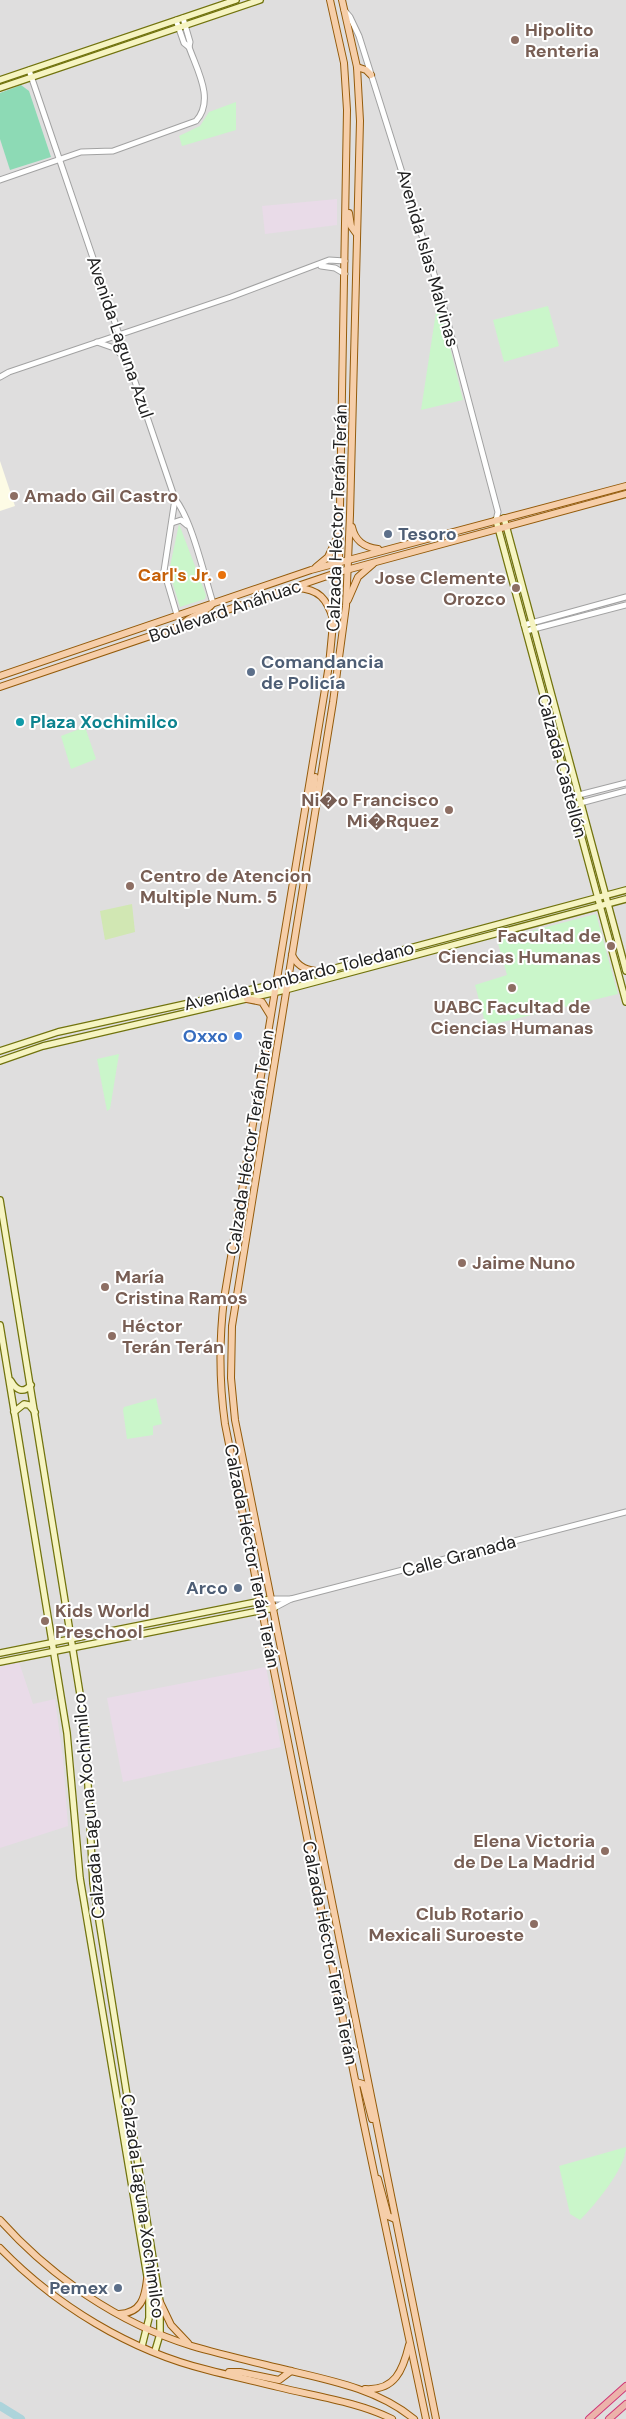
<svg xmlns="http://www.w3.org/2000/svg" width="626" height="2419" font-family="'DM Sans',sans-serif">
<rect width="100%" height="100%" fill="#f1ede9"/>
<!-- residential -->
<rect fill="#dfdede" x="0" y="0" width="626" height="2419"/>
<!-- industrial -->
<g fill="#e9dbe8">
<polygon points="337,199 337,225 265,234 262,206"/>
<polygon points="19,1662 33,1704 55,1699 63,1759 68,1826 0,1848 0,1667"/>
<polygon points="266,1667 281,1747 123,1782 107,1698"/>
</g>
<!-- education -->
<polygon fill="#fdfbe5" points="0,461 15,506 0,511"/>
<!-- grass -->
<polygon fill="#d1e7b3" points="132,904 135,932 105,940 100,911"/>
<!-- park -->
<g fill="#caf6ca">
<polygon points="236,102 236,130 182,146 179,136 200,126 209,112"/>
<polygon points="438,299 463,400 421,410"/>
<polygon points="548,306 559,346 504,362 493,320"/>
<polygon points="179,524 206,595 205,599 180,607 169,571"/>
<polygon points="85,727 96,759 71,769 61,736"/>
<polygon points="596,914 618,994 486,1026 475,985 507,975 497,940"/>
<polygon points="119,1054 110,1109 107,1111 97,1059"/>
<polygon points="156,1398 162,1424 153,1426 153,1435 127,1439 123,1410 124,1407"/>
<path d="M 626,2147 C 626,2168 594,2206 580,2220 L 570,2214 L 559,2166 Z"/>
</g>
<!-- pitch -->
<polygon fill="#8ddab5" points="21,85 29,91 51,157 10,170 0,139 0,93"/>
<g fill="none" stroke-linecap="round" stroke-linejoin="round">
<!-- river -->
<polyline stroke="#add4db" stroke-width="8" points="0,2406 21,2419"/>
<defs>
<g id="tertiary">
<polyline points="344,10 350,17 359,36 440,293 498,512 496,520"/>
<polyline points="183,18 190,42 189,47"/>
<path d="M 29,70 L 175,499 C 192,520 204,575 213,603"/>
<path d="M 0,180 L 81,152 L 113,151 L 196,121 C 215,100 197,70 189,47 L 184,43 L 176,20"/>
<polyline points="321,266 335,268 345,274"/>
<polyline points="97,342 114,348 127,360"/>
<polyline points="0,377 9,372 231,297 329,260 345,261"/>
<polyline points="175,499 164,571 177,615"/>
<polyline points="172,523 181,520 187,525"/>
<polyline points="524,625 626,597"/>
<polyline points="526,631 626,605"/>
<polyline points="571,797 626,783"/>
<polyline points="573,805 626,791"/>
<polyline points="271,1599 291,1599"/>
<polyline points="274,1608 291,1599 626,1512"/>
</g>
<g id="secondary">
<polyline points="0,80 236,0"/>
<polyline points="0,88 260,0"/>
<polyline points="504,518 626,971"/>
<polyline points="496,520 626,1002"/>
<polyline points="0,1051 58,1032 276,984 626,890"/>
<polyline points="0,1061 43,1046 285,990 626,899"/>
<polyline points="0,1200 85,1725 93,1883 160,2302 160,2334 155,2351"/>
<polyline points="0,1325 67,1733 80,1878 149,2288 149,2318 142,2346"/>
<path d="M 11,1381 C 16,1390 23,1394 31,1385"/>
<polyline points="14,1412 24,1404 29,1405 35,1412"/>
<polyline points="0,1653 271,1599"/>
<polyline points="0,1662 274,1608"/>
</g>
<g id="primary">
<path d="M 330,0 L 344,63 L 347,110 L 339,562 L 329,665 L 224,1299 C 219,1341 219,1381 225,1424 L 363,2120 L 426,2419"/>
<polyline points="342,0 357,67 360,121 350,515 346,606 333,702 232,1326 231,1378 235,1420 436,2419"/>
<polyline points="357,67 366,70 371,75"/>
<polyline points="349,213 351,226 356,233"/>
<path d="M 352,527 C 355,541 364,547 378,549"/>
<polyline points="316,567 328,557 337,538"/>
<path d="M 297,588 C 319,589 327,599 333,619"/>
<polyline points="348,600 358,577 373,564"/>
<path d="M 183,624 C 192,614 206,614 213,603"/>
<polyline points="0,676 311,570 626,486"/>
<polyline points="0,687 339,572 626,494"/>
<polyline points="315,777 313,794 318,797"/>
<path d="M 292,955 C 299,969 308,970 322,972"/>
<polyline points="247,999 262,1002 270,1015"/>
<polyline points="356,2082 363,2084 372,2119"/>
<polyline points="378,2179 388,2216 395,2219"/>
<path d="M 0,2220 C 51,2277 118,2323 192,2346 C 216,2353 241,2359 266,2365 C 316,2378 373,2385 414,2419"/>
<path d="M 0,2248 C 55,2305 130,2351 208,2370 C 231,2376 255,2381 278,2387 C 314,2396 359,2402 392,2419"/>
<polyline points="160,2302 171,2325 188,2343"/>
<path d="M 119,2314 C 141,2313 145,2298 147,2279"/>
<polyline points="229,2372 240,2372 279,2380 291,2371"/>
<path d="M 365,2389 C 395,2391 403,2370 409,2345"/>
</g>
<g id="trunk">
<polyline points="589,2419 626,2386"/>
<polyline points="609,2419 626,2404"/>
</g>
</defs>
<!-- tertiary casing -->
<use href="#tertiary" stroke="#a2a2a2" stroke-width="7"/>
<!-- secondary casing -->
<use href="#secondary" stroke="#71730d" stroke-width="8"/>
<!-- primary casing -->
<use href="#primary" stroke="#945b0b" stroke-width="8"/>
<!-- trunk casing -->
<use href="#trunk" stroke="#d03577" stroke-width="8"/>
<!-- tertiary -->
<use href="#tertiary" stroke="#fff" stroke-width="5"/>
<!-- secondary -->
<use href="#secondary" stroke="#f6f4c2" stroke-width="5.5"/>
<!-- primary -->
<use href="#primary" stroke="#f6cea9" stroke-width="6"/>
<!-- trunk -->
<use href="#trunk" stroke="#ecb2aa" stroke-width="6"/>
</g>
<!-- markers -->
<g fill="#8d6e63" stroke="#fff" stroke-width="2">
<circle cx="515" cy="40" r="5"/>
<circle cx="14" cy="496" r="5"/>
<circle cx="516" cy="588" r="5"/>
<circle cx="449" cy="810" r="5"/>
<circle cx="130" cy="886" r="5"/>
<circle cx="611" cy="946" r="5"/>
<circle cx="512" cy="988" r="5"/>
<circle cx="462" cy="1263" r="5"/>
<circle cx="105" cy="1287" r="5"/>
<circle cx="112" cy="1336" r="5"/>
<circle cx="45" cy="1621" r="5"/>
<circle cx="605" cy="1851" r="5"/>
<circle cx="534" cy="1924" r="5"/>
</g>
<g fill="#5c6f8a" stroke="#fff" stroke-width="2">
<circle cx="388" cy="534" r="5"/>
<circle cx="251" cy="672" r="5"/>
<circle cx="238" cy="1588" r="5"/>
<circle cx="118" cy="2288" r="5"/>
</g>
<circle fill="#e8710a" stroke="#fff" stroke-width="2" cx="222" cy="575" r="5"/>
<circle fill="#0f9aa8" stroke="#fff" stroke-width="2" cx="20" cy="722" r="5"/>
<circle fill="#3f7fe0" stroke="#fff" stroke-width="2" cx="238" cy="1036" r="5"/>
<g text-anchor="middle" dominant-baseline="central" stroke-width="4" stroke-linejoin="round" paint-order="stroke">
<!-- education labels -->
<g font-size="18" font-weight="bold" fill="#785e54" stroke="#fff" text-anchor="start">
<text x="525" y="30">Hipolito<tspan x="525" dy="21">Renteria</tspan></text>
<text x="24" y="496">Amado Gil Castro</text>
<text x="506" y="578" text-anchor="end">Jose Clemente<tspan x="506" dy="21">Orozco</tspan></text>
<text x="439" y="800" text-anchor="end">Ni�o Francisco<tspan x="439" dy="21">Mi�Rquez</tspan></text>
<text x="140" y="876">Centro de Atencion<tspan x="140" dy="21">Multiple Num. 5</tspan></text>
<text x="601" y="936" text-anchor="end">Facultad de<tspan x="601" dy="21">Ciencias Humanas</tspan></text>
<text x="512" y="1007" text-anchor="middle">UABC Facultad de<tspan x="512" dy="21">Ciencias Humanas</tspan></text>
<text x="472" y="1263">Jaime Nuno</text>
<text x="115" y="1277">María<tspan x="115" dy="21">Cristina Ramos</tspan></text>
<text x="122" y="1326">Héctor<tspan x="122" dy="21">Terán Terán</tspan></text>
<text x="55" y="1611">Kids World<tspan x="55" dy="21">Preschool</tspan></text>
<text x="595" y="1841" text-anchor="end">Elena Victoria<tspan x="595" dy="21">de De La Madrid</tspan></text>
<text x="524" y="1914" text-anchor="end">Club Rotario<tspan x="524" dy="21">Mexicali Suroeste</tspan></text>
</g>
<!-- street labels -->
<g font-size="18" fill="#212121" stroke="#fff">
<text transform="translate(428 258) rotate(74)">Avenida Islas Malvinas</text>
<text transform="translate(120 337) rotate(71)">Avenida Laguna Azul</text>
<text transform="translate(337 518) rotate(-88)">Calzada Héctor Terán Terán</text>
<text transform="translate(225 611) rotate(-19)">Boulevard Anáhuac</text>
<text transform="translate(562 766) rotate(75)">Calzada Castellón</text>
<text transform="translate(299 976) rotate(-14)">Avenida Lombardo Toledano</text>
<text transform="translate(250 1142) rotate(-81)">Calzada Héctor Terán Terán</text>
<text transform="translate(252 1556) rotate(79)">Calzada Héctor Terán Terán</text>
<text transform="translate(459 1556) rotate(-15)">Calle Granada</text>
<text transform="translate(89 1806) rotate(-95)">Calzada Laguna Xochimilco</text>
<text transform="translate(330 1953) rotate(79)">Calzada Héctor Terán Terán</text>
<text transform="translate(143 2206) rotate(82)">Calzada Laguna Xochimilco</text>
</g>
<!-- service labels -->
<g font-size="18" font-weight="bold" fill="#4e5e75" stroke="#fff" text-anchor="start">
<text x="398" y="534">Tesoro</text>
<text x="261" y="662">Comandancia<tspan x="261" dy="21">de Policía</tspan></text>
<text x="228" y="1588" text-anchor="end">Arco</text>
<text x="108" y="2288" text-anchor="end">Pemex</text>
</g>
<!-- food labels -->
<g font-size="18" font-weight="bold" fill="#c56008" stroke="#fff" text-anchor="end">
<text x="212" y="575">Carl's Jr.</text>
</g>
<!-- culture labels -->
<g font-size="18" font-weight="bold" fill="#0d838f" stroke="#fff" text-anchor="start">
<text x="30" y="722">Plaza Xochimilco</text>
</g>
<!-- shop labels -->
<g font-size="18" font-weight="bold" fill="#366cbe" stroke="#fff" text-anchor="end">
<text x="228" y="1036">Oxxo</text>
</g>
</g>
</svg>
